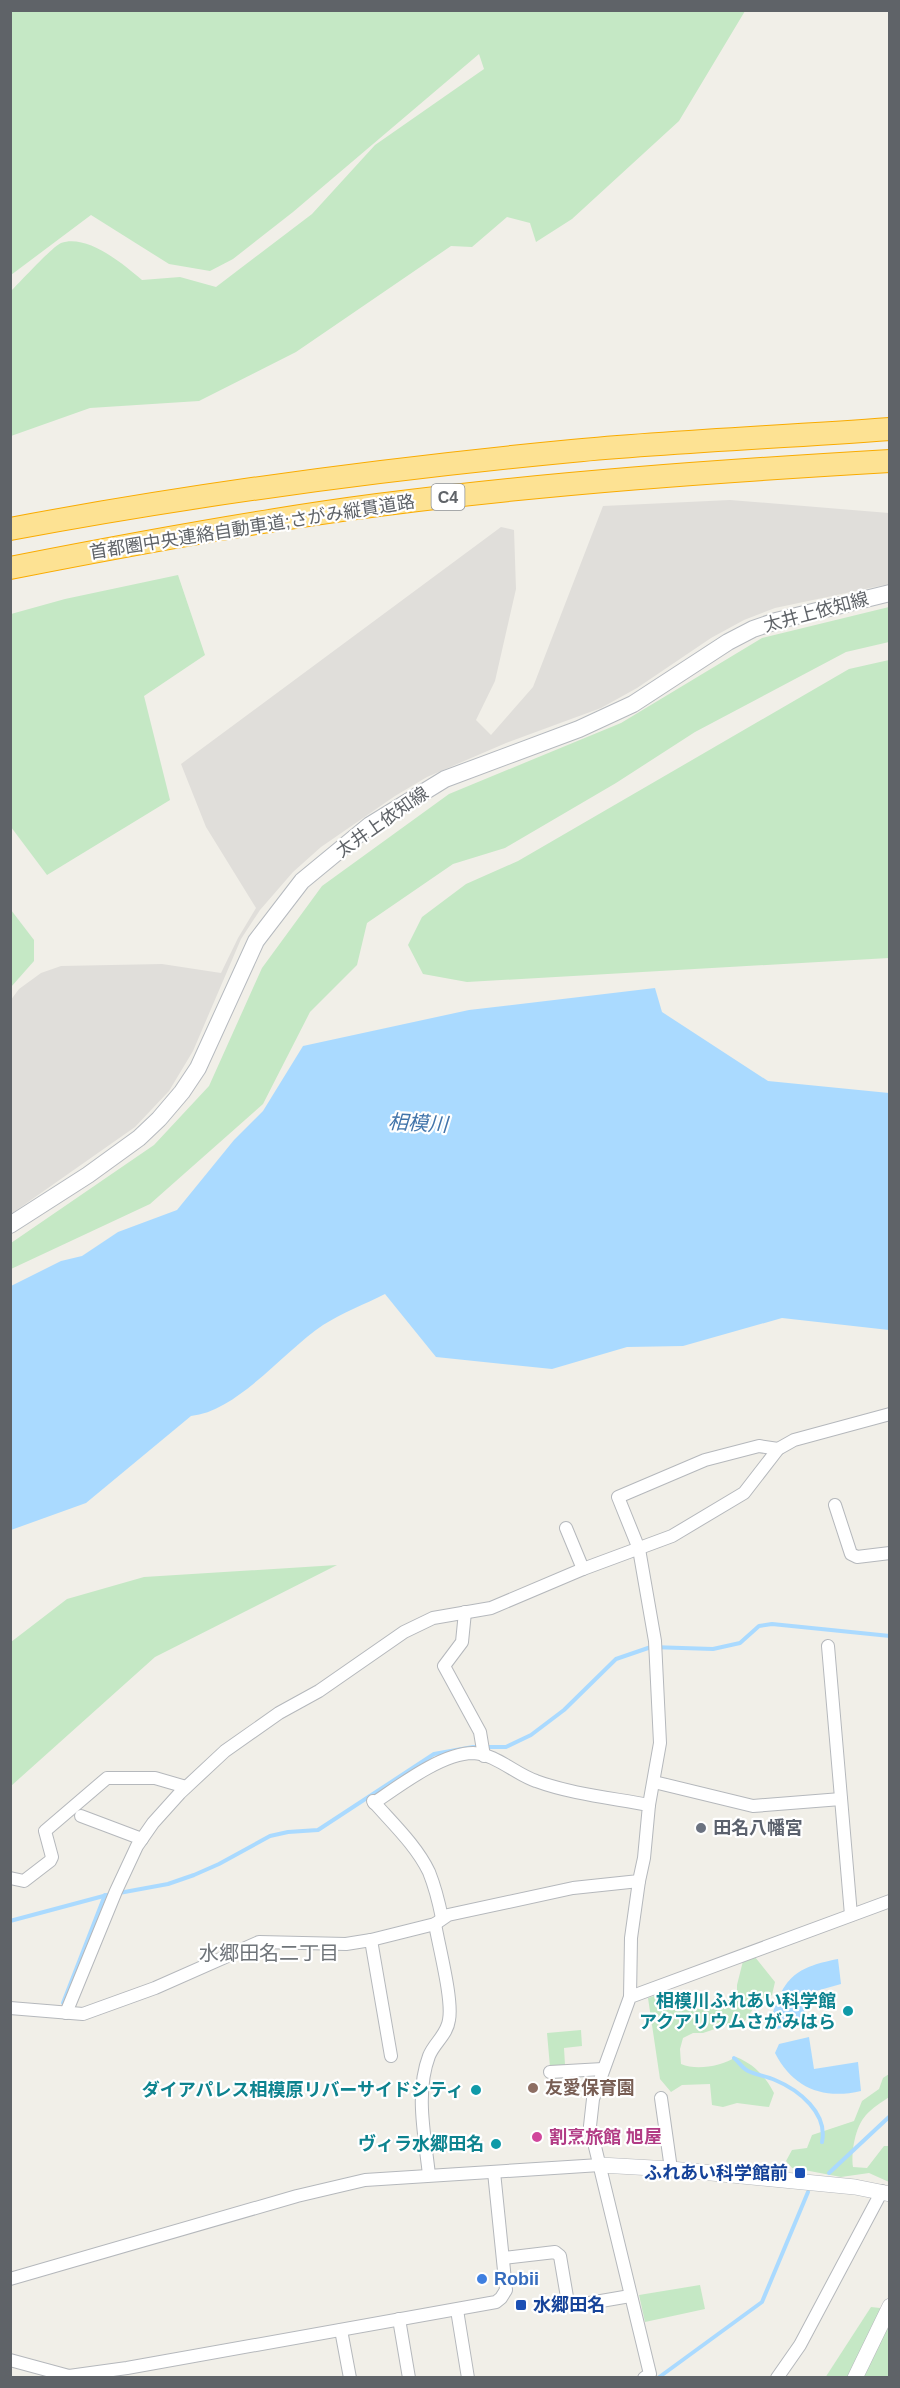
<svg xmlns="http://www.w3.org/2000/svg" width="900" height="2388" font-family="Helvetica,'Noto Sans JP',sans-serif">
<rect width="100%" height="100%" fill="#f1efe8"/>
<!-- industrial -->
<polygon fill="#e0deda" points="730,500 889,513 889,584 775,608 744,620 711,638 637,688 601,708 506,743 427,777 395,796 321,847 293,872 260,910 241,939 193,1051 169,1091 135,1127 11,1214 10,1001 19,989 41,973 61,966 162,964 221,973 238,938 256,908 206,827 181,764 501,527 514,530 516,589 495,681 476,720 491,735 533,687 603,506"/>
<!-- green -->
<g fill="#c5e8c5">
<path d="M 10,11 L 11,10 L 745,11 L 679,121 L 572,219 L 536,242 L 530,223 L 507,217 L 472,247 L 451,246 L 296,352 L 199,401 L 90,408 L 11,436 L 11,291 C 20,282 52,247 61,243 C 88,234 123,264 142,280 L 180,277 L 216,287 L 312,214 L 375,145 L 484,69 L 479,54 L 293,212 L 233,259 L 210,271 L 169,264 L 91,215 L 11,275 Z"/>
<polygon points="178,575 205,655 144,696 170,800 47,875 11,827 11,614 65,599"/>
<polygon points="889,607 889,642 846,652 695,732 616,783 505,848 453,864 367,923 357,965 310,1012 263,1104 150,1204 11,1269 11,1243 154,1145 209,1086 262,968 322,886 449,794 621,723 762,638"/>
<polygon points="889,660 889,958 467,982 423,974 408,945 422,917 466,884 518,861 849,669"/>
<polygon points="11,910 34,940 34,961 11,987"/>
<polygon points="337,1565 155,1657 11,1786 11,1642 67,1599 144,1577"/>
<path d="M 755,1957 L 775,1982 L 772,1995 L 755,2006 L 743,2024 L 738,2027 L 727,2025 L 703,2033 L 693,2033 L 683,2038 L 680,2049 L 681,2064 C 697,2071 721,2066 736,2057 C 754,2064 765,2076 774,2093 L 769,2107 L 737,2103 L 723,2107 L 712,2105 L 710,2084 L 682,2085 L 671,2092 L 660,2079 L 648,1998 L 657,1995 L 666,2007 L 719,2002 L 737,1998 L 737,1985 L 743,1961 Z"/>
<polygon points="581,2030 582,2046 564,2048 565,2065 550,2067 547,2033"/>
<path d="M 889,2074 L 889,2097 C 882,2102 872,2108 866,2115 C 855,2127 851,2152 853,2167 L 867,2168 L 884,2146 L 889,2146 L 889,2182 L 869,2173 L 841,2177 L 799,2169 L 792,2168 L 786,2161 L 792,2150 L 807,2148 L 812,2135 L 854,2121 L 862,2101 L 879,2089 L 883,2078 Z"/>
<polygon points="700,2285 705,2309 645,2322 639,2295"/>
<polygon points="871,2307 889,2309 889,2377 825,2378"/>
</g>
<!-- water -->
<g fill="#aadaff">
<path d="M 655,988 L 662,1012 L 768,1081 L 889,1093 L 889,1330 L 782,1318 L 683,1346 L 627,1347 L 552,1369 L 436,1357 L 385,1294 C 365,1304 342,1313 323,1325 C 284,1351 238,1411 191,1416 L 86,1503 L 11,1530 L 11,1286 L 61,1261 L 82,1256 L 118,1232 L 177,1210 L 234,1140 L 263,1111 L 303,1046 L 469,1010 Z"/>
<path d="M 838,1959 L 841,1984 L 802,1995 L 806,2023 L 777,2029 L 769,2025 C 783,1980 791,1968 838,1959 Z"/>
<path d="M 809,2037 L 814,2069 L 858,2062 L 861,2091 C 823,2100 793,2088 775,2053 L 779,2044 Z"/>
</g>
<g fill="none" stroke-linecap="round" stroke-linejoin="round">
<!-- stream -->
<g stroke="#aadaff" stroke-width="4">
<polyline points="119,1893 168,1884 194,1875 219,1864 270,1836 288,1832 318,1830 434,1754 473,1747 506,1747 531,1735 564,1710 616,1659 651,1647 713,1649 740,1643 759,1626 772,1624 890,1636"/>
<polyline points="10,1921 111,1894"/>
<polyline points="63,2003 105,1895"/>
<path d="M 734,2058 C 739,2062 742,2068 748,2071 C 756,2075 766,2076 775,2080 C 799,2090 828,2113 822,2142"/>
<polyline points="829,2173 890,2116"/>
<polyline points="658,2378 762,2302 808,2192"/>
</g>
<defs>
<g id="minor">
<polyline points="835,1505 851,1554 857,1557 890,1553"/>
<polyline points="566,1528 583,1569"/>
<polyline points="465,1612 462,1642 444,1666 480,1732 484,1756"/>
<polyline points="828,1646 851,1915"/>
<polyline points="654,1782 753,1806 841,1799"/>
<path d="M 373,1801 C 392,1823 416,1845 429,1872 C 435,1887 439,1903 442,1918"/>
<polyline points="649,1805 660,1743 655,1641 639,1549 618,1497 705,1460 759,1446 778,1449"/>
<polyline points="81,1816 142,1839"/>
<polyline points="10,1878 24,1881 50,1861 52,1857 45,1831 107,1778 155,1778 186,1787"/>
<polyline points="371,1940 391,2056"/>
<polyline points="630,1997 631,1938 639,1881"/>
<path d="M 10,2008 L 83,2014 L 155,1988 L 259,1942 L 346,1944 L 371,1940 L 435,1924 L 448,1915 L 573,1888 L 639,1881 L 644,1858 L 649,1805 C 612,1798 571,1794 536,1781 C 515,1774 496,1754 473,1753 C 442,1753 399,1786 374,1803"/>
<polyline points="66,2013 116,1891 137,1846 153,1823 180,1793 225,1751 279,1713 319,1691 404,1632 433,1618 491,1608 583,1569 672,1536 744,1493 778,1449 794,1440 890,1414"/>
<polyline points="550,2072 603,2069"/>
<polyline points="661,2098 671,2169"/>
<path d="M 429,2175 C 425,2137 415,2093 429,2056 C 434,2043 447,2035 449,2020 C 453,2000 439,1947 435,1924"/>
<polyline points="503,2258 555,2252 560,2256 568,2303 572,2306 630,2296"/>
<polyline points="10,2279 297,2196 365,2180 600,2165"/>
<polyline points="457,2310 468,2378"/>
<polyline points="399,2319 409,2378"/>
<polyline points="341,2330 350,2378"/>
<polyline points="10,2360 69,2376 127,2368 496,2302 501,2298 506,2290 494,2172"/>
<polyline points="644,2378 650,2374 590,2126 593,2099 630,1997 890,1901"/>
<polyline points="777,2378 800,2345 882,2191"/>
</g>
<g id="tertiary">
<polyline points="600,2165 671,2169 855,2187 890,2194"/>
<polyline points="855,2378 890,2306"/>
</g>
<polyline id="secondary" points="10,1225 88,1175 139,1138 159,1119 182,1092 198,1068 256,941 302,881 370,825 445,779 579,729 633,704 728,642 753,629 776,621 890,593"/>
<g id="motorway">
<path d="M 10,529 C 196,494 385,469 572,451 C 678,441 784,437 890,429"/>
<path d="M 10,568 C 132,544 255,521 378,505 C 548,483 719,471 890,461"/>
</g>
</defs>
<!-- minor casing -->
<use href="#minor" stroke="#b5b8bc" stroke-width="14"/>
<!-- tertiary casing -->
<use href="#tertiary" stroke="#b5b8bc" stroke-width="16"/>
<!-- secondary casing -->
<use href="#secondary" stroke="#b6babf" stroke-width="18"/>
<!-- motorway casing -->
<use href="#motorway" stroke="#f9ab00" stroke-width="24"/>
<!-- minor -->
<use href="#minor" stroke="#fff" stroke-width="12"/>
<!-- tertiary -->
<use href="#tertiary" stroke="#fff" stroke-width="15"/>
<!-- secondary -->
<use href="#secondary" stroke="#fff" stroke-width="16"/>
<!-- motorway -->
<use href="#motorway" stroke="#fde293" stroke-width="22"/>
</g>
<!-- markers -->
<circle fill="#6b7280" stroke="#fff" stroke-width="2" cx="701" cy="1828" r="6"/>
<g fill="#0f9aa8" stroke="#fff" stroke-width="2">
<circle cx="848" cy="2011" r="6"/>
<circle cx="476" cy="2090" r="6"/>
<circle cx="496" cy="2144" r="6"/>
</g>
<circle fill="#8d6e63" stroke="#fff" stroke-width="2" cx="533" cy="2088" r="6"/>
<circle fill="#d1479c" stroke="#fff" stroke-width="2" cx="537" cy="2137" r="6"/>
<g fill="#1a4fb4" stroke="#fff" stroke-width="2">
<rect x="794" y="2167" width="12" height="12" rx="3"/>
<rect x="515" y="2299" width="12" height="12" rx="3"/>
</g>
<circle fill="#3f7fe0" stroke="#fff" stroke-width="2" cx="482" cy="2279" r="6"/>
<g text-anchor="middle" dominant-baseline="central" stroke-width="4.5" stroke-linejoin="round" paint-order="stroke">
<!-- shield labels -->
<rect fill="#fff" stroke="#8f9295" stroke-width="1.5" x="431.5" y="484" width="33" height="26" rx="4.5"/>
<g font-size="16" font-weight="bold" fill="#5f6368">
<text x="448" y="497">C4</text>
</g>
<!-- street labels -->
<g font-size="18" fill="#5f6368" stroke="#fff">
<text transform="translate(252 527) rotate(-9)">首都圏中央連絡自動車道;さがみ縦貫道路</text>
<text transform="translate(816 612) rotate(-15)">太井上依知線</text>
<text transform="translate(382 822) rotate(-35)">太井上依知線</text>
</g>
<!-- worship labels -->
<g font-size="18" font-weight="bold" fill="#5b616d" stroke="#fff" text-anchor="start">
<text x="713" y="1828">田名八幡宮</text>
</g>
<!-- culture labels -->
<g font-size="18" font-weight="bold" fill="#0d838f" stroke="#fff" text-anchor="end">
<text x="836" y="2001">相模川ふれあい科学館<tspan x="836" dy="21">アクアリウムさがみはら</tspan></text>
<text x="464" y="2090">ダイアパレス相模原リバーサイドシティ</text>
<text x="484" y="2144">ヴィラ水郷田名</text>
</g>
<!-- education labels -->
<g font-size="18" font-weight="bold" fill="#785e54" stroke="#fff" text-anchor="start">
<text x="545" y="2088">友愛保育園</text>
</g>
<!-- hotel labels -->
<g font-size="18" font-weight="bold" fill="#b23c85" stroke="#fff" text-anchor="start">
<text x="549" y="2137">割烹旅館 旭屋</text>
</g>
<!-- transit labels -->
<g font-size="18" font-weight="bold" fill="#164399" stroke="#fff" text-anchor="end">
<text x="788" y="2173">ふれあい科学館前</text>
<text x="533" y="2305" text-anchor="start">水郷田名</text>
</g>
<!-- shop labels -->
<g font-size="18" font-weight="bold" fill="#366cbe" stroke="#fff" text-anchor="start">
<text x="494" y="2279">Robii</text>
</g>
<!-- water labels -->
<g font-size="20" font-style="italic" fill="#4174aa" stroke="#fff">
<text transform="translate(418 1123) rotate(3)">相模川</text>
</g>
<!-- neighbourhood labels -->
<g font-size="20" fill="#70757a" stroke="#fff">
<text x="269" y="1953">水郷田名二丁目</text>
</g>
</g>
<!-- border -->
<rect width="900" height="2388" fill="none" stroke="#5f6368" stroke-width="24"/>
</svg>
